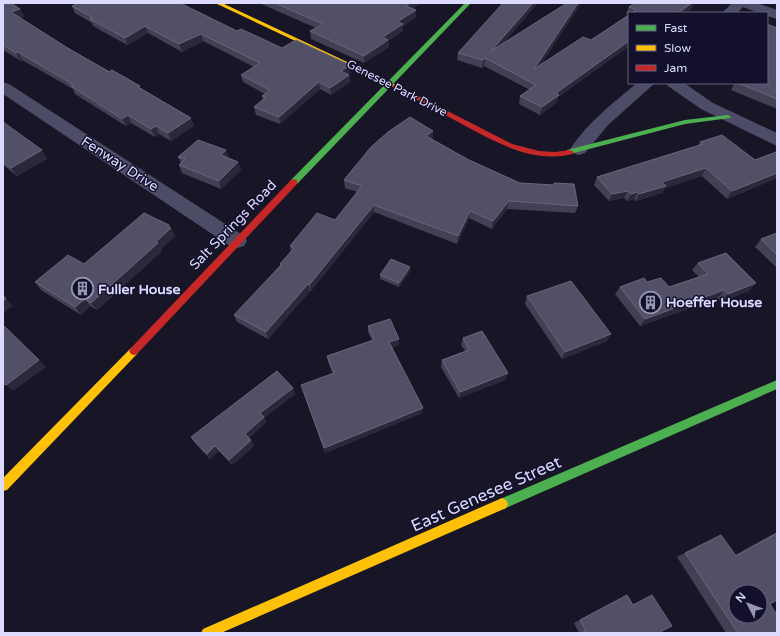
<svg xmlns="http://www.w3.org/2000/svg" width="780" height="636" font-family="'Varela Round',sans-serif">
<rect width="100%" height="100%" fill="#181626"/>
<g fill="none" stroke-linecap="round" stroke-linejoin="round">
<!-- street -->
<g fill="#4c4c66" fill-rule="evenodd">
<polygon points="732,3 757,3 777,10 777,19 767,16 767,13 759,13 743,7 737,13 722,13"/>
<polygon points="3,82 9,84 244,236 247,241 244,246 237,248 230,246 3,94"/>
<path d="M 637,83 L 655,83 L 608,125 L 585,153 L 579,155 L 573,153 L 570,149 C 588,122 613,103 637,83 Z"/>
<polygon points="666,83 684,83 713,103 777,133 777,146 701,109 668,86"/>
</g>
<!-- fast -->
<g fill="#4caf50" fill-rule="evenodd">
<polygon points="465,3 471,3 297,184 291,184 291,180"/>
<polygon points="728,115 731,117 730,118 685,124 570,154 566,152 567,150 685,120"/>
<polygon points="777,380 777,389 506,508 502,510 498,508 496,504 498,500"/>
</g>
<!-- slow -->
<g fill="#ffc107" fill-rule="evenodd">
<polygon points="215,3 222,3 398,86 393,87"/>
<polygon points="134,347 137,348 139,351 137,354 7,490 3,491 3,478 131,348"/>
<polygon points="502,498 506,500 508,504 506,508 221,633 201,633 203,629"/>
</g>
<!-- jam -->
<g fill="#c62828" fill-rule="evenodd">
<path d="M 395,84 L 512,144 L 539,151 L 555,152 L 570,150 L 574,152 L 573,154 C 531,164 496,142 460,123 C 438,111 415,99 393,87 L 392,86 Z"/>
<polygon points="294,179 297,180 297,184 137,354 134,355 131,354 129,351 131,348 291,180"/>
</g>
</g>
<!-- wall -->
<g fill="#424054">
<polygon points="3,3 24,16 20,18 66,47 142,89 194,126 171,141 159,134 155,137 131,123 126,126 75,94 73,89 22,60 21,61 3,50"/>
<polygon points="259,3 421,3 413,8 416,17 403,26 403,31 388,41 389,47 364,63 311,39 310,31 316,28"/>
<polygon points="538,3 503,43 581,3 540,66 591,40 628,15 626,14 629,7 693,6 691,9 685,13 629,13 629,46 558,97 557,102 540,115 519,104 520,96 530,90 484,66 482,68 457,60 458,53"/>
<polygon points="72,6 237,31 282,48 351,72 348,74 349,75 350,82 331,95 320,89 280,124 256,115 254,107 263,100 262,96 265,94 243,82 241,75 254,67 203,41 182,52 148,33 127,45 93,26 92,23 75,13"/>
<polygon points="777,28 777,109 731,90 734,84 731,83 767,83"/>
<polygon points="3,122 47,159 17,176 3,165"/>
<polygon points="432,139 469,160 520,183 553,185 554,183 578,206 575,213 507,209 492,229 469,218 457,244 374,212 311,291 310,291 268,339 237,322 234,315 280,266 280,264 291,252 290,246 335,220 357,192 345,188 344,180 433,139"/>
<polygon points="700,142 755,160 777,152 777,178 727,199 702,176 665,188 662,193 636,201 634,199 627,201 624,198 609,201 594,185 597,177 698,146"/>
<polygon points="178,157 228,158 238,162 241,170 221,189 182,173 179,165 181,163"/>
<polygon points="169,225 175,236 161,249 162,251 97,310 90,306 81,315 41,290 35,282 84,264"/>
<polygon points="777,233 777,268 755,247 761,239"/>
<polygon points="698,263 749,291 721,302 718,298 640,326 615,294 620,287 647,282 669,287 699,277 692,270"/>
<polygon points="410,271 399,287 380,279 380,275"/>
<polygon points="527,296 607,341 562,359 525,304"/>
<polygon points="368,326 399,345 392,348 422,413 325,453 301,385 333,374 328,362 327,356 372,340 368,332"/>
<polygon points="463,338 508,373 505,380 459,398 441,367 442,360 465,351 461,345"/>
<polygon points="293,388 295,394 264,418 266,422 249,438 251,440 254,446 232,465 219,451 210,459 194,442 191,437"/>
<polygon points="777,532 777,600 770,604 777,633 726,633 677,557 685,553 735,555"/>
<polygon points="627,595 633,605 652,595 658,633 579,633 574,623"/>
</g>
<!-- shaded-wall -->
<g fill="#2a283a">
<polygon points="410,3 421,3 406,13 406,6"/>
<polygon points="533,3 538,3 490,58 491,51"/>
<polygon points="578,3 581,3 533,77 534,69"/>
<polygon points="692,3 696,3 693,6 691,9 685,13 678,13"/>
<polygon points="20,9 24,16 15,20 11,12"/>
<polygon points="416,10 416,17 403,26 403,31 388,41 389,47 364,63 364,56 383,37 397,22"/>
<polygon points="145,26 148,33 127,45 125,38"/>
<polygon points="201,34 203,41 182,52 179,44"/>
<polygon points="629,41 629,46 558,97 557,102 540,115 542,107 556,93"/>
<polygon points="18,52 22,60 21,61 16,53"/>
<polygon points="485,58 484,66 482,68 483,60"/>
<polygon points="350,65 351,72 341,78 341,71"/>
<polygon points="349,75 350,82 331,95 330,88"/>
<polygon points="319,82 320,89 280,124 279,117"/>
<polygon points="128,115 131,123 126,126 122,119"/>
<polygon points="191,118 194,126 171,141 168,133"/>
<polygon points="156,126 159,134 155,137 151,129"/>
<polygon points="433,131 433,139 426,144 426,136"/>
<polygon points="42,150 47,159 17,176 11,168"/>
<polygon points="226,150 229,159 221,155"/>
<polygon points="238,162 241,170 221,189 219,181"/>
<polygon points="706,168 702,176 665,188 662,193 636,201 639,194 662,182"/>
<polygon points="777,173 777,178 727,199 732,191"/>
<polygon points="628,191 624,198 609,201 612,194"/>
<polygon points="638,192 634,199 627,201 631,194"/>
<polygon points="509,201 507,209 492,229 493,221"/>
<polygon points="374,205 374,212 311,291 310,284"/>
<polygon points="470,211 469,218 457,244 458,236"/>
<polygon points="169,225 175,236 161,249 162,251 97,310 91,303 156,242 167,226"/>
<polygon points="410,267 410,271 399,287 399,283"/>
<polygon points="756,283 749,291 721,302 728,294"/>
<polygon points="308,284 310,291 268,339 266,332"/>
<polygon points="724,290 718,298 640,326 645,319"/>
<polygon points="6,299 13,306 3,313 3,301"/>
<polygon points="85,299 90,306 81,315 75,307"/>
<polygon points="611,334 607,341 562,359 565,352"/>
<polygon points="399,339 399,345 389,349 389,342"/>
<polygon points="39,360 46,367 13,391 6,385"/>
<polygon points="508,373 505,380 459,398 460,392"/>
<polygon points="293,388 295,394 264,418 266,422 248,439 245,434 260,413"/>
<polygon points="423,408 422,413 325,453 324,448"/>
<polygon points="251,440 254,446 232,465 229,460"/>
<polygon points="215,446 219,451 210,459 207,454"/>
</g>
<!-- building -->
<g fill="#525066" stroke="#68667e" fill-rule="evenodd">
<polygon points="3,3 11,3 20,9 11,12 66,47 109,72 112,70 140,86 138,87 191,118 168,133 156,126 151,129 128,115 122,119 71,86 74,85 18,52 16,53 3,45"/>
<polygon points="79,3 180,3 237,31 241,29 282,48 296,40 350,65 341,71 349,75 330,88 319,82 279,117 254,107 266,97 262,96 270,90 241,75 260,63 201,34 179,44 145,26 125,38 90,19 93,18 72,6"/>
<polygon points="275,3 410,3 406,6 416,10 397,22 403,24 383,37 388,40 364,56 310,31 323,24"/>
<polygon points="503,3 533,3 491,51 567,3 578,3 534,69 583,37 591,40 629,15 629,41 556,93 559,95 542,107 520,96 536,85 485,58 483,60 458,53"/>
<polygon points="635,3 692,3 678,13 631,13 636,10 629,7"/>
<polygon points="767,24 777,28 777,99 738,83 767,83"/>
<polygon points="410,117 433,131 426,136 469,160 520,183 554,185 554,183 574,184 578,206 509,201 493,221 470,211 458,236 374,205 310,284 308,284 266,332 234,315 281,265 280,264 294,248 290,246 317,213 335,220 362,186 344,180 371,147 388,132"/>
<polygon points="3,122 42,150 11,168 3,162"/>
<polygon points="722,135 755,160 776,152 777,152 777,173 732,191 706,168 662,182 666,186 639,194 638,192 631,194 628,191 612,194 597,177 703,144 700,142"/>
<polygon points="198,140 226,150 221,155 238,162 219,181 179,165 185,159 178,157"/>
<polygon points="144,213 169,225 167,226 171,228 156,242 158,243 91,303 85,299 75,307 35,282 68,255 84,264"/>
<polygon points="777,233 777,255 761,239"/>
<polygon points="726,253 756,283 728,294 724,290 645,319 620,287 644,278 647,282 661,278 669,287 708,274 698,263"/>
<polygon points="391,259 410,267 399,283 380,275"/>
<polygon points="571,281 611,334 565,352 527,296"/>
<polygon points="3,295 6,299 3,301"/>
<polygon points="390,319 399,339 389,342 423,408 324,448 301,385 334,373 327,356 374,340 368,326"/>
<polygon points="3,325 39,360 6,385 3,383"/>
<polygon points="482,331 508,373 460,392 442,360 469,350 463,338"/>
<polygon points="277,371 293,388 260,413 264,417 245,434 251,440 229,460 215,446 207,454 191,437"/>
<path d="M 777,533 L 777,600 L 770,604 L 777,615 L 777,633 L 738,633 L 685,553 L 721,535 L 736,556 ZM 736,592 L 760,592 L 760,616 L 736,616 Z"/>
<polygon points="627,595 633,605 652,595 672,626 658,633 581,633 586,631 580,620"/>
</g>
<!-- icons -->
<defs>
<symbol id="building-ring" viewBox="-11 -11 22 22"><circle r="9.5" fill="#13102c" stroke="#9796b3" stroke-width="1.5"/><path d="M-4-6H4V6H1V3H-1V6H-4ZM-2.5-4.3h1.7v1.8h-1.7ZM.8-4.3h1.7v1.8H.8ZM-2.5-1h1.7V.8h-1.7ZM.8-1h1.7V.8H.8Z" fill="#9796b3"/></symbol>
</defs>
<g fill-rule="evenodd">
<use href="#building-ring" x="70" y="276" width="25" height="25"/>
<use href="#building-ring" x="638" y="290" width="25" height="25"/>
</g>
<g text-anchor="middle" dominant-baseline="central" stroke-width="3" stroke-linejoin="round" paint-order="stroke">
<!-- far-street labels -->
<g font-size="12" fill="#dcdbff" stroke="#13102c">
<text transform="translate(397 88) rotate(27)">Genesee Park Drive</text>
</g>
<!-- street labels -->
<g font-size="14" fill="#dcdbff" stroke="#13102c">
<text transform="translate(120 164) rotate(33)">Fenway Drive</text>
<text transform="translate(233 225) rotate(-46)">Salt Springs Road</text>
</g>
<!-- poi labels -->
<g font-size="14" font-weight="bold" fill="#dcdbff" stroke="#13102c" text-anchor="start">
<text x="98" y="289">Fuller House</text>
<text x="666" y="302">Hoeffer House</text>
</g>
<!-- near-street labels -->
<g font-size="17" fill="#dcdbff" stroke="#13102c">
<text transform="translate(486 494) rotate(-24)">East Genesee Street</text>
</g>
</g>
<!-- border -->
<rect width="780" height="636" fill="none" stroke="#dcdbff" stroke-width="8"/>
<!-- legend -->
<rect x="628" y="12" width="140" height="72" fill="#13102c" stroke="#636180"/>
<rect x="636" y="25" width="20" height="6" fill="#4caf50" stroke="#636180"/>
<text x="664" y="32" font-size="12" fill="#dcdbff">Fast</text>
<rect x="636" y="45" width="20" height="6" fill="#ffc107" stroke="#636180"/>
<text x="664" y="52" font-size="12" fill="#dcdbff">Slow</text>
<rect x="636" y="65" width="20" height="6" fill="#c62828" stroke="#636180"/>
<text x="664" y="72" font-size="12" fill="#dcdbff">Jam</text>
<!-- north arrow -->
<g transform="translate(748 604) rotate(312)"><circle r="19" fill="#13102c" stroke="#636180"/>
<path d="M0-3L7 15L0 10L-7 15Z" fill="#9796b3"/>
<text y="-6" font-size="11" font-weight="bold" text-anchor="middle" fill="#dcdbff">N</text>
</g>
</svg>
